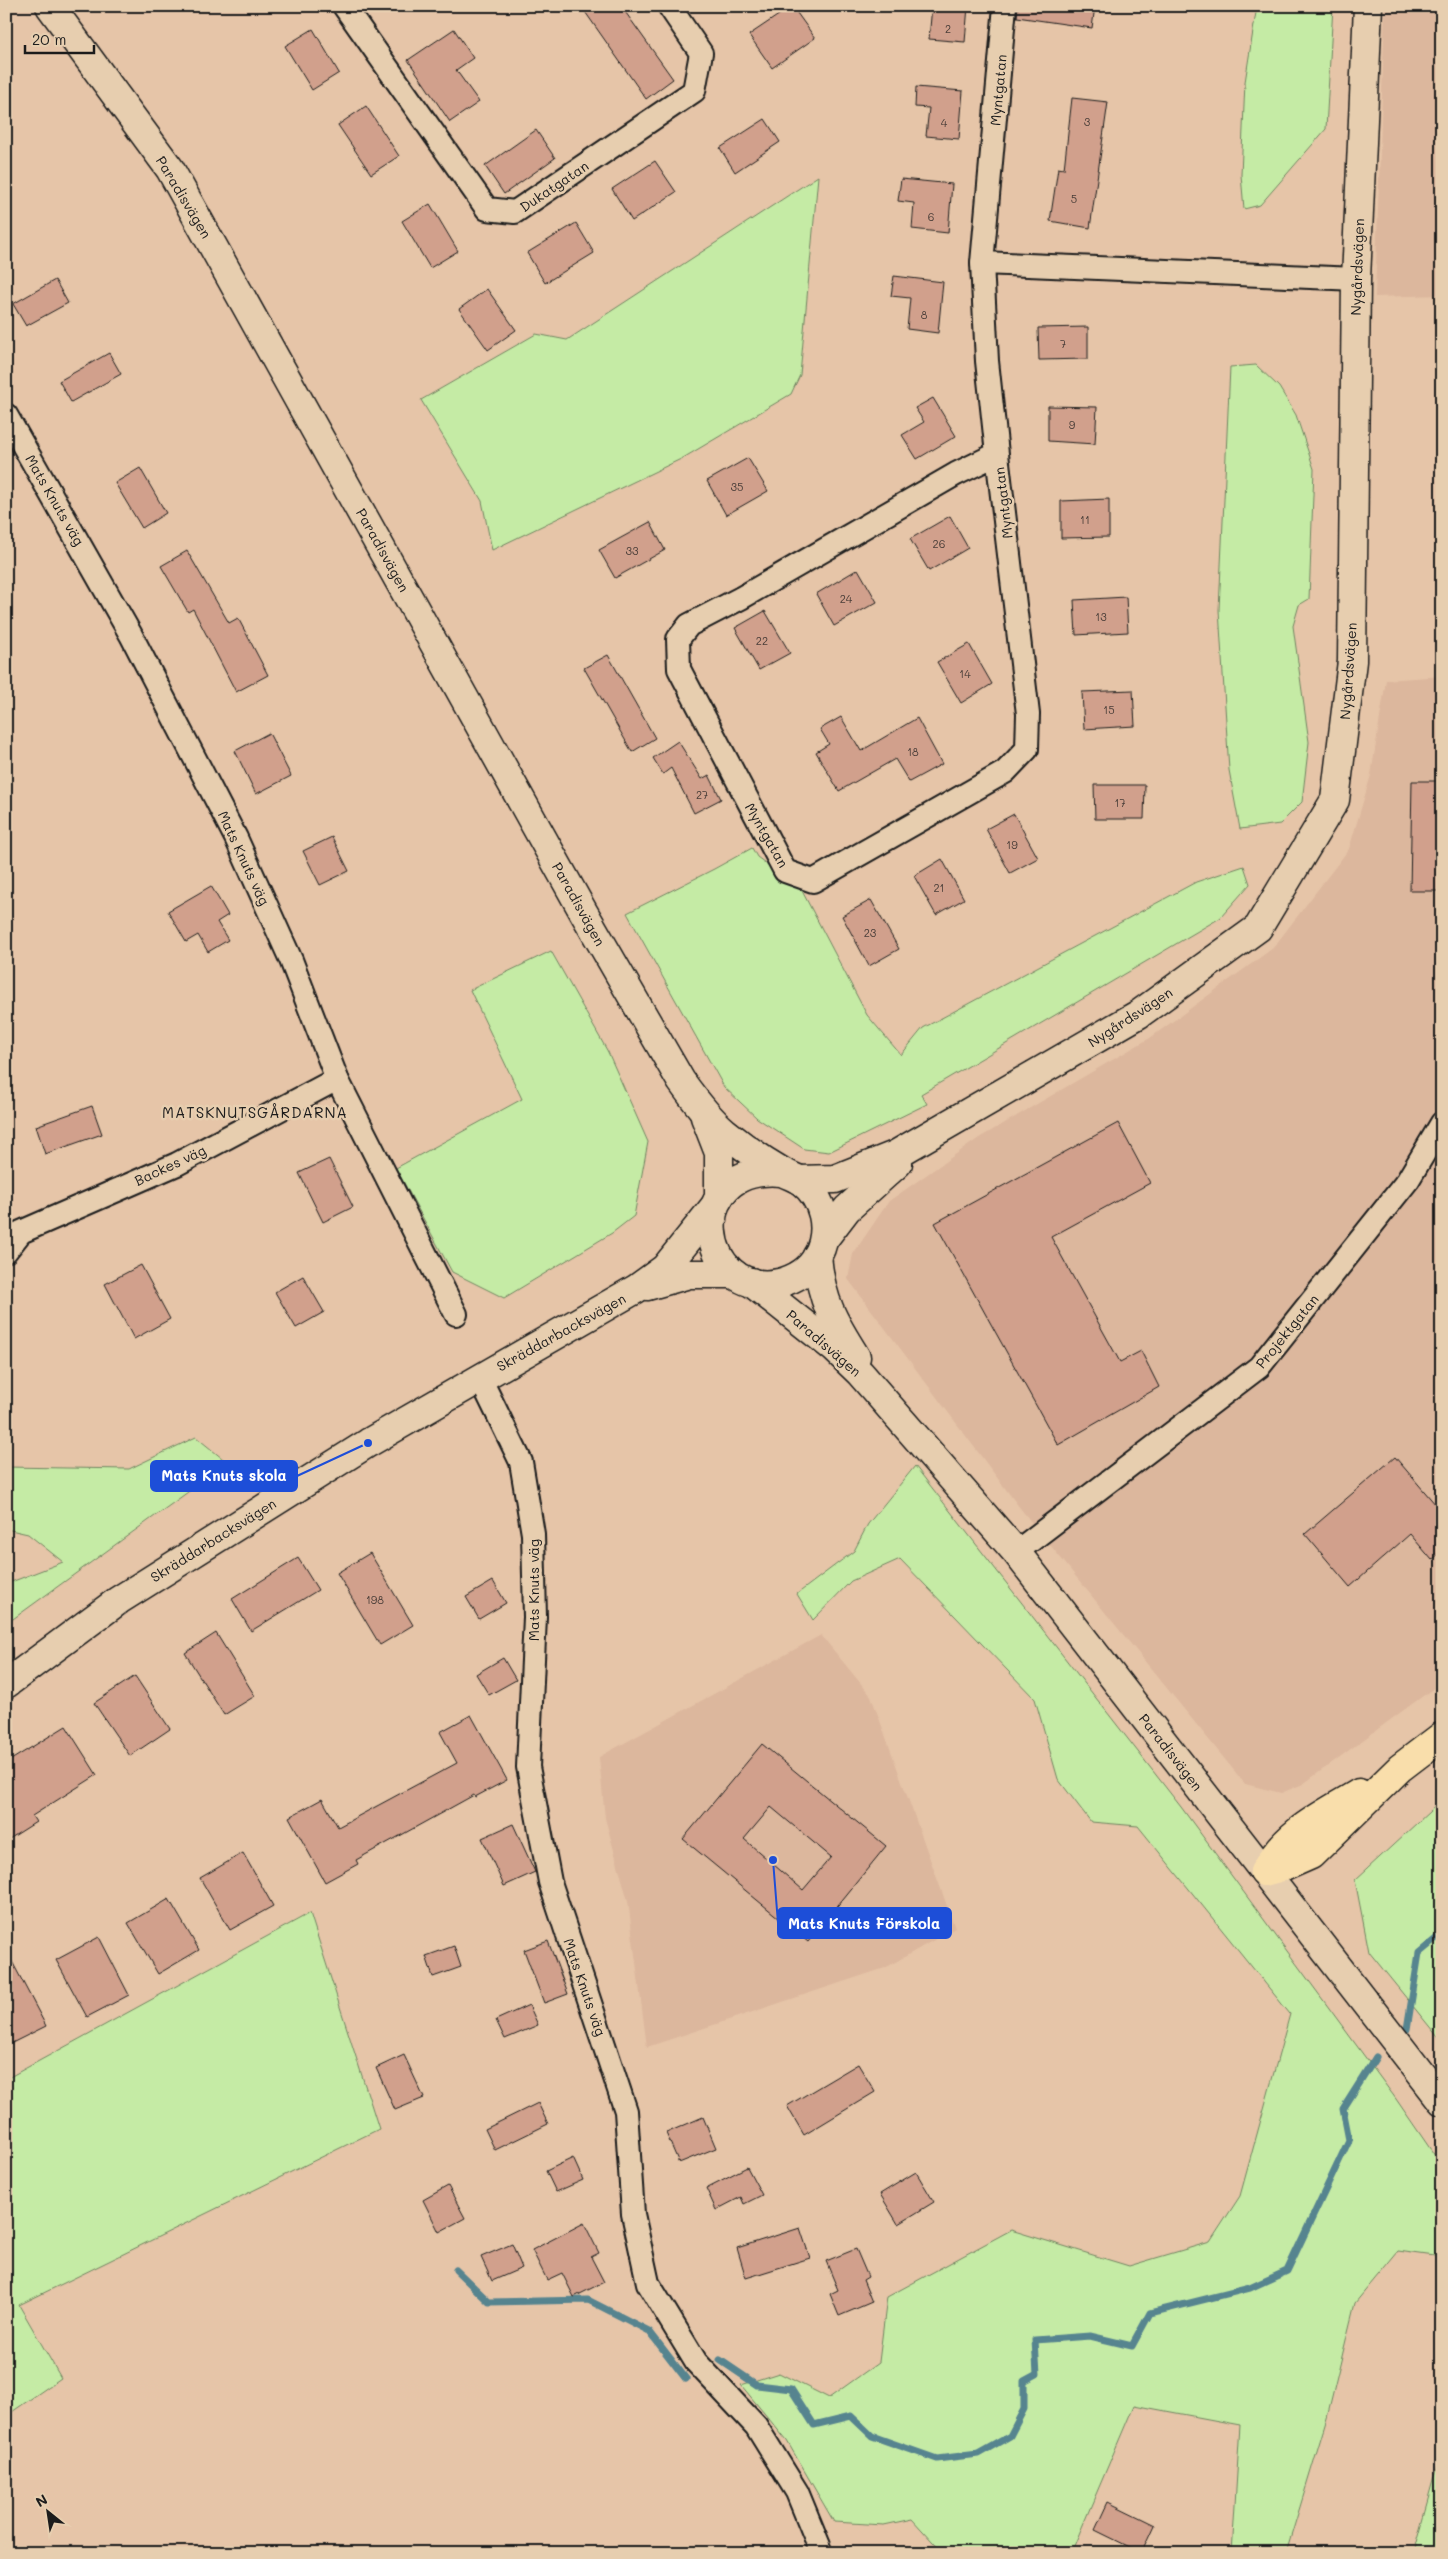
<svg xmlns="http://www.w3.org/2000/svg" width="1448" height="2559" font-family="Mali,sans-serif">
<rect width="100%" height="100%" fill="#e6c5a8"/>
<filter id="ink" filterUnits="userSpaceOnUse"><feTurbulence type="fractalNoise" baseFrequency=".02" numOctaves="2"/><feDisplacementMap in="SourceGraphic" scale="10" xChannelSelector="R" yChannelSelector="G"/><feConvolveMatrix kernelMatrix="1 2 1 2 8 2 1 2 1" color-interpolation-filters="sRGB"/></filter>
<g filter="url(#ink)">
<!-- built -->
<g fill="#dcb79d">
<polygon points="1385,6 1442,6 1442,295 1375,297"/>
<polygon points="1442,676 1442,1682 1303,1784 1281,1793 1245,1784 1020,1508 848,1279 853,1254 889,1201 979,1138 1150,1038 1273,948 1349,849 1371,775 1386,680"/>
<polygon points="821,1635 871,1696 955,1928 885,1968 647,2047 628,1901 605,1818 599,1757"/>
</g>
<!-- green -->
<g fill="#c5eba5" stroke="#708460">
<polygon points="1257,6 1333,6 1326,129 1260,205 1244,209 1241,175 1245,82"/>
<polygon points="818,176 800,375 791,394 683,458 492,550 482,501 421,400 536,334 567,340"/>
<polygon points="1256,365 1279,387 1296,415 1314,469 1309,599 1299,605 1293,626 1309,742 1302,802 1280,824 1240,829 1229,770 1219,610 1230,367"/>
<polygon points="752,848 757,857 801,889 867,1015 901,1055 923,1028 1196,882 1244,866 1250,884 1220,918 921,1094 927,1104 829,1152 804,1149 757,1118 724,1087 627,913 714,869"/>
<polygon points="551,951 608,1052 648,1142 634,1216 612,1233 504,1298 452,1272 396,1168 522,1099 470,990"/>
<polygon points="196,1437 228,1463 6,1624 6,1584 63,1562 28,1534 6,1529 6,1467 129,1469"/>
<polygon points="915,1466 1181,1807 1396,2099 1442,2166 1442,2257 1398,2251 1355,2303 1327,2418 1286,2553 1232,2553 1240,2425 1134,2405 1071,2553 943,2553 912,2519 884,2525 834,2522 787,2441 741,2385 779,2373 829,2398 879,2362 887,2297 1011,2230 1129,2266 1210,2242 1240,2196 1290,2014 1138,1826 1091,1822 1058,1779 1035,1699 900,1559 851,1581 813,1620 797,1594 854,1551 868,1524"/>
<polygon points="1442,1800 1442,2042 1369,1952 1355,1880"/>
<polygon points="310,1913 379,2129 19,2305 61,2378 6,2416 6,2079"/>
<polygon points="1442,2453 1442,2553 1414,2553"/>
</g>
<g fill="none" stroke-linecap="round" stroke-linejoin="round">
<!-- stream -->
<g stroke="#56848f" stroke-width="7">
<polyline points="1407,2029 1419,1953 1442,1934"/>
<polyline points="456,2270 489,2302 588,2300 649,2331 686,2379"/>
<polyline points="720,2360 757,2385 791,2389 814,2425 851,2416 872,2436 937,2459 978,2454 1010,2436 1024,2409 1024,2381 1037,2374 1035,2340 1090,2336 1132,2346 1150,2313 1250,2288 1287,2271 1349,2140 1343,2109 1376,2057"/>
</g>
</g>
<!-- building -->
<g fill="#d1a08c" stroke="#1c1c1c" fill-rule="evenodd">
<polygon points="581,6 621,6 673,79 646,99"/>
<polygon points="792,6 815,38 772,68 749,35"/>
<polygon points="932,6 968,6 965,42 929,39"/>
<polygon points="1018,6 1095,6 1092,28 1017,17"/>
<polygon points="313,29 339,73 312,90 285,46"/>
<polygon points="454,29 473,58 456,70 479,102 450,122 408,60"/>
<polygon points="916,87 963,91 959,139 926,136 929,108 915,107"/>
<polygon points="1072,98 1108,102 1090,228 1050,221 1058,168 1064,169"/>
<polygon points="366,106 399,156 371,174 338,125"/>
<polygon points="765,119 780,142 735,172 720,148"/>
<polygon points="536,130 555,158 504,194 485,166"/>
<polygon points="655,161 676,192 632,221 612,189"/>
<polygon points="901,179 952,184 948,233 912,229 914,203 898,201"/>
<polygon points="430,204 458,251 430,268 402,221"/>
<polygon points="576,223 594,253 545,283 527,253"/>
<polygon points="894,276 943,282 938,333 907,329 910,298 891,296"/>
<polygon points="55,280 68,303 26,326 13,304"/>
<polygon points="487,289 516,330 488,350 459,309"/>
<polygon points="1088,327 1088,359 1039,360 1038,328"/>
<polygon points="109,353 121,374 71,402 59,381"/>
<polygon points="933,398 956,436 917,459 902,435 924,422 915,408"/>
<polygon points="1048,406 1097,407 1095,444 1048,441"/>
<polygon points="748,458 768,491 726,515 707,481"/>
<polygon points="140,468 166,513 142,528 115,483"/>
<polygon points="1109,499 1109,537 1061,538 1061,501"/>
<polygon points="950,516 968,548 929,571 910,539"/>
<polygon points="650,522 665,550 615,578 599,550"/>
<polygon points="187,551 229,623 238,618 268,675 236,692 193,609 188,612 161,566"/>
<polygon points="858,569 877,602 834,626 816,594"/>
<polygon points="1126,597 1128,632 1076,635 1074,600"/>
<polygon points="765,611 790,653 759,670 735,628"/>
<polygon points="969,644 992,684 961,703 937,662"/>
<polygon points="608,655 655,738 632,752 584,668"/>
<polygon points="1133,690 1135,726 1084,729 1082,692"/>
<polygon points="841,717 861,751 917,718 942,764 909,782 895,759 839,791 816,752 829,744 820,729"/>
<polygon points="269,733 291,776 256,794 235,751"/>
<polygon points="678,741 702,779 709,775 721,799 694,813 671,768 663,774 653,758"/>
<polygon points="1412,781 1442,781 1442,891 1410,891"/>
<polygon points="1094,785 1145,785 1144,819 1095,819"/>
<polygon points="1014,814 1038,858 1010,873 986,829"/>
<polygon points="332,837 349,871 320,885 303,851"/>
<polygon points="942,859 964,899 936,915 914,876"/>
<polygon points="211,886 228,915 217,922 228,940 208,952 198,935 186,942 168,911"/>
<polygon points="871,900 899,949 869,966 842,916"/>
<polygon points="92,1106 102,1134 45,1154 36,1126"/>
<polygon points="1118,1123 1150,1183 1051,1237 1120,1362 1141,1351 1159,1387 1058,1445 935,1223"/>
<polygon points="329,1159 353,1207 323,1222 299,1173"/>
<polygon points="141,1265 170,1319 134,1339 105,1284"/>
<polygon points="303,1276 324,1312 296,1328 275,1292"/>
<polygon points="1395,1457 1442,1512 1442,1551 1432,1560 1410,1534 1350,1587 1305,1534"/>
<polygon points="370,1553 413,1625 380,1645 337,1573"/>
<polygon points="298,1558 318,1590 251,1631 232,1599"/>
<polygon points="493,1581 506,1603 479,1619 466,1597"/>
<polygon points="216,1633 255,1696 224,1715 185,1653"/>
<polygon points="503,1658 516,1680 489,1695 476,1674"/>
<polygon points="135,1676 170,1729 130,1756 94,1703"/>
<polygon points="471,1715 507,1780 475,1797 474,1795 356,1860 358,1864 325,1882 289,1817 322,1799 338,1827 457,1763 440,1732"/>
<polygon points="66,1726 97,1775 32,1816 36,1822 6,1841 6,1763"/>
<path d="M 762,1744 L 886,1846 L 808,1942 L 683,1839 ZM 771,1807 L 831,1857 L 803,1890 L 744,1839 Z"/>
<polygon points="513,1824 535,1872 504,1886 482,1838"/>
<polygon points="243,1853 273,1906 230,1930 200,1878"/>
<polygon points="169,1899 199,1950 158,1974 128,1923"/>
<polygon points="99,1937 129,1995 87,2017 56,1960"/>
<polygon points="548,1941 568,1994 544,2003 524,1950"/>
<polygon points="454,1946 461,1967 433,1977 426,1956"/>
<polygon points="6,1950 46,2026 6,2046"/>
<polygon points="529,2005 538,2025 505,2039 496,2020"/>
<polygon points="404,2055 424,2098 395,2110 376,2068"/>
<polygon points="858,2064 875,2092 804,2135 787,2106"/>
<polygon points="538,2103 548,2124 495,2150 485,2129"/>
<polygon points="703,2117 716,2148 679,2163 666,2133"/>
<polygon points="573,2158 583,2180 556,2192 546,2171"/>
<polygon points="747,2167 762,2195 744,2204 741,2197 716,2210 706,2188"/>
<polygon points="916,2172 934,2202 898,2224 880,2194"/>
<polygon points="448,2186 465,2218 439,2232 423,2200"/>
<polygon points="584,2223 599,2253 591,2257 604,2282 574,2297 562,2273 547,2280 532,2250"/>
<polygon points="800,2228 810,2258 746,2278 737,2248"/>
<polygon points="512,2244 522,2268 492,2281 481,2257"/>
<polygon points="856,2249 868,2277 863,2280 872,2302 839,2316 830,2294 838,2290 826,2261"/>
<polygon points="1108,2502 1155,2525 1142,2553 1095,2530"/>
</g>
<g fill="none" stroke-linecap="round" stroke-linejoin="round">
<defs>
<g id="minor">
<polyline points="344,6 487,209 515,212 694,91 701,53 669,6"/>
<polyline points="982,263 1356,279"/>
<polyline points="6,415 131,635 236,838 291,960 337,1079 456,1314"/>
<polyline points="997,454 1028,714 1027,749 1005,772 813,881 785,871 679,669 678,639 689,625 741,598 956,474 997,454 987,361 982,263 1005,6"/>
<polyline points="6,1251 21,1232 177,1164 337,1079"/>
<polyline points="480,1378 521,1462 533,1534 535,1617 528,1767 550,1882 626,2111 633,2214 648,2283 696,2362 756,2426 797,2492 822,2553"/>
<polyline points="1016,1552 1259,1367 1408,1180 1442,1123"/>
</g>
<g id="tertiary">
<path d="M 50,6 L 170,169 L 584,913 L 681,1081 C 694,1099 708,1118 725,1132 C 742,1146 762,1160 781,1171 C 787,1175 795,1177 801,1181 C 824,1199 831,1229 818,1255 C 810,1270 795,1279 779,1283 C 699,1300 679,1163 781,1172"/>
<polyline points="705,1117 719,1153 719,1198"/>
<polyline points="799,1180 835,1179 895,1155 1139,1014 1258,928 1335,800 1352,661 1356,279 1368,6"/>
<polyline points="824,1239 847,1209 898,1163"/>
<path d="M 817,1256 C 821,1300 833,1321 856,1357"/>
<polyline points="751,1282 834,1348 860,1373 1016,1552 1442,2101"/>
<polyline points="647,1286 689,1274 734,1274"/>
<polyline points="6,1684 119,1600 368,1443 636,1289 665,1268 714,1207"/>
</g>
<g id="trunk">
<polyline points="1264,1872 1286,1866 1311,1855 1400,1768 1442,1736"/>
<path d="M 1264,1872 C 1286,1831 1321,1816 1359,1793"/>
</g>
</defs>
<!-- minor casing -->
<use href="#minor" stroke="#1c1c1c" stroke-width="26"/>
<!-- tertiary casing -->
<use href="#tertiary" stroke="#1c1c1c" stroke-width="31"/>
<!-- trunk casing -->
<use href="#trunk" stroke="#1c1c1c" stroke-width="31"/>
<!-- minor -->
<use href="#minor" stroke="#e7ceaf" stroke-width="22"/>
<!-- tertiary -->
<use href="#tertiary" stroke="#e7ceaf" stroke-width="28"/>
<!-- trunk -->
<use href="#trunk" stroke="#f9deab" stroke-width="28"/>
</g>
</g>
<g text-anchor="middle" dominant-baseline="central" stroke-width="5" stroke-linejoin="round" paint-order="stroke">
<!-- number labels -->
<g font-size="11" fill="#493d38">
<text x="948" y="28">2</text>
<text x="1087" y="121">3</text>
<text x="944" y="122">4</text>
<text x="1074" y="198">5</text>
<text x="931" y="216">6</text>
<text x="924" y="314">8</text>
<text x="1063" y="343">7</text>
<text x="1072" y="424">9</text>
<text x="737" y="486">35</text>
<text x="1085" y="519">11</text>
<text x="939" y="543">26</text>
<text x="632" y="550">33</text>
<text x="846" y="598">24</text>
<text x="1101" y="616">13</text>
<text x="762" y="640">22</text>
<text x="965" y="673">14</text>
<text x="1109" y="709">15</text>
<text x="913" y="751">18</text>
<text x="702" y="794">27</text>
<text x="1120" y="802">17</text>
<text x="1012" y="844">19</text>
<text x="939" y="887">21</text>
<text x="870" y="932">23</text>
<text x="375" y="1599">198</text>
</g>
<!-- street labels -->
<g font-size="14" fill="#1c1c1c" stroke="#e7ceaf">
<text transform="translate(998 90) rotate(-85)">Myntgatan</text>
<text transform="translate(554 186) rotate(-34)">Dukatgatan</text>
<text transform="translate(184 197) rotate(59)">Paradisvägen</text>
<text transform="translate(1357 267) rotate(-88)">Nygårdsvägen</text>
<text transform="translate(55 500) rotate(60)">Mats Knuts väg</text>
<text transform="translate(1003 503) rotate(-97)">Myntgatan</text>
<text transform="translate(383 550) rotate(61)">Paradisvägen</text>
<text transform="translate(1348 671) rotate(-86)">Nygårdsvägen</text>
<text transform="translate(767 835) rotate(60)">Myntgatan</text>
<text transform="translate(244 858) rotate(65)">Mats Knuts väg</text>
<text transform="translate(579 904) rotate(61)">Paradisvägen</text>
<text transform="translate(1130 1017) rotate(-33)">Nygårdsvägen</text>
<text transform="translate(170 1165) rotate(-25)">Backes väg</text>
<text transform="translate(1287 1331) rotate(-51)">Projektgatan</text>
<text transform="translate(561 1332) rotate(-29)">Skräddarbacksvägen</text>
<text transform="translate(824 1343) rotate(41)">Paradisvägen</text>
<text transform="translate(213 1540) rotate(-32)">Skräddarbacksvägen</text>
<text transform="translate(533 1590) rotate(-90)">Mats Knuts väg</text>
<text transform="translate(1171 1752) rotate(52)">Paradisvägen</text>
<text transform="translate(585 1987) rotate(71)">Mats Knuts väg</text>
</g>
<!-- neighbourhood labels -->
<g font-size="15" letter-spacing="1" fill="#1c1c1c" stroke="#e7ceaf">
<text x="255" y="1112">MATSKNUTSGÅRDARNA</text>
</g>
</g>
<!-- callouts -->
<path fill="none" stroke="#1d4ed8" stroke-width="2" d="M368 1443L297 1476M773 1860L778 1923"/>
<g fill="#1d4ed8" stroke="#e7ceaf" stroke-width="2">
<circle cx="368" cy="1443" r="5"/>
<circle cx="773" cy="1860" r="5"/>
</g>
<g fill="#1d4ed8" stroke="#1d4ed8" stroke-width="2">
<rect x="151" y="1461" width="146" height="30" rx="5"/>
<rect x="778" y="1908" width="173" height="30" rx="5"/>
</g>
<g font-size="15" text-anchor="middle" font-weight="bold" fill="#fff">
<text x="224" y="1481">Mats Knuts skola</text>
<text x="864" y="1929">Mats Knuts Förskola</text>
</g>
<!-- margin -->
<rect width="1448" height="2559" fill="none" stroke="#e7ceaf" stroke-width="25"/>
<rect x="12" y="12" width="1423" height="2534" fill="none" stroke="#1c1c1c" stroke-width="2" filter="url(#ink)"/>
<!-- north arrow -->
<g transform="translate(48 2512) rotate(330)" stroke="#e7ceaf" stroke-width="4" paint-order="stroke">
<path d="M0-4L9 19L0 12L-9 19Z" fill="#1c1c1c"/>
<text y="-8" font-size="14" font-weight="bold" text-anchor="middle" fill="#1c1c1c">N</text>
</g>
<!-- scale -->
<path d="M25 45v8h69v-8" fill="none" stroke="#1c1c1c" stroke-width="2.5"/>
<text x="32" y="45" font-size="15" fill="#1c1c1c" stroke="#e7ceaf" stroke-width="4" paint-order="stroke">20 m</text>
</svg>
